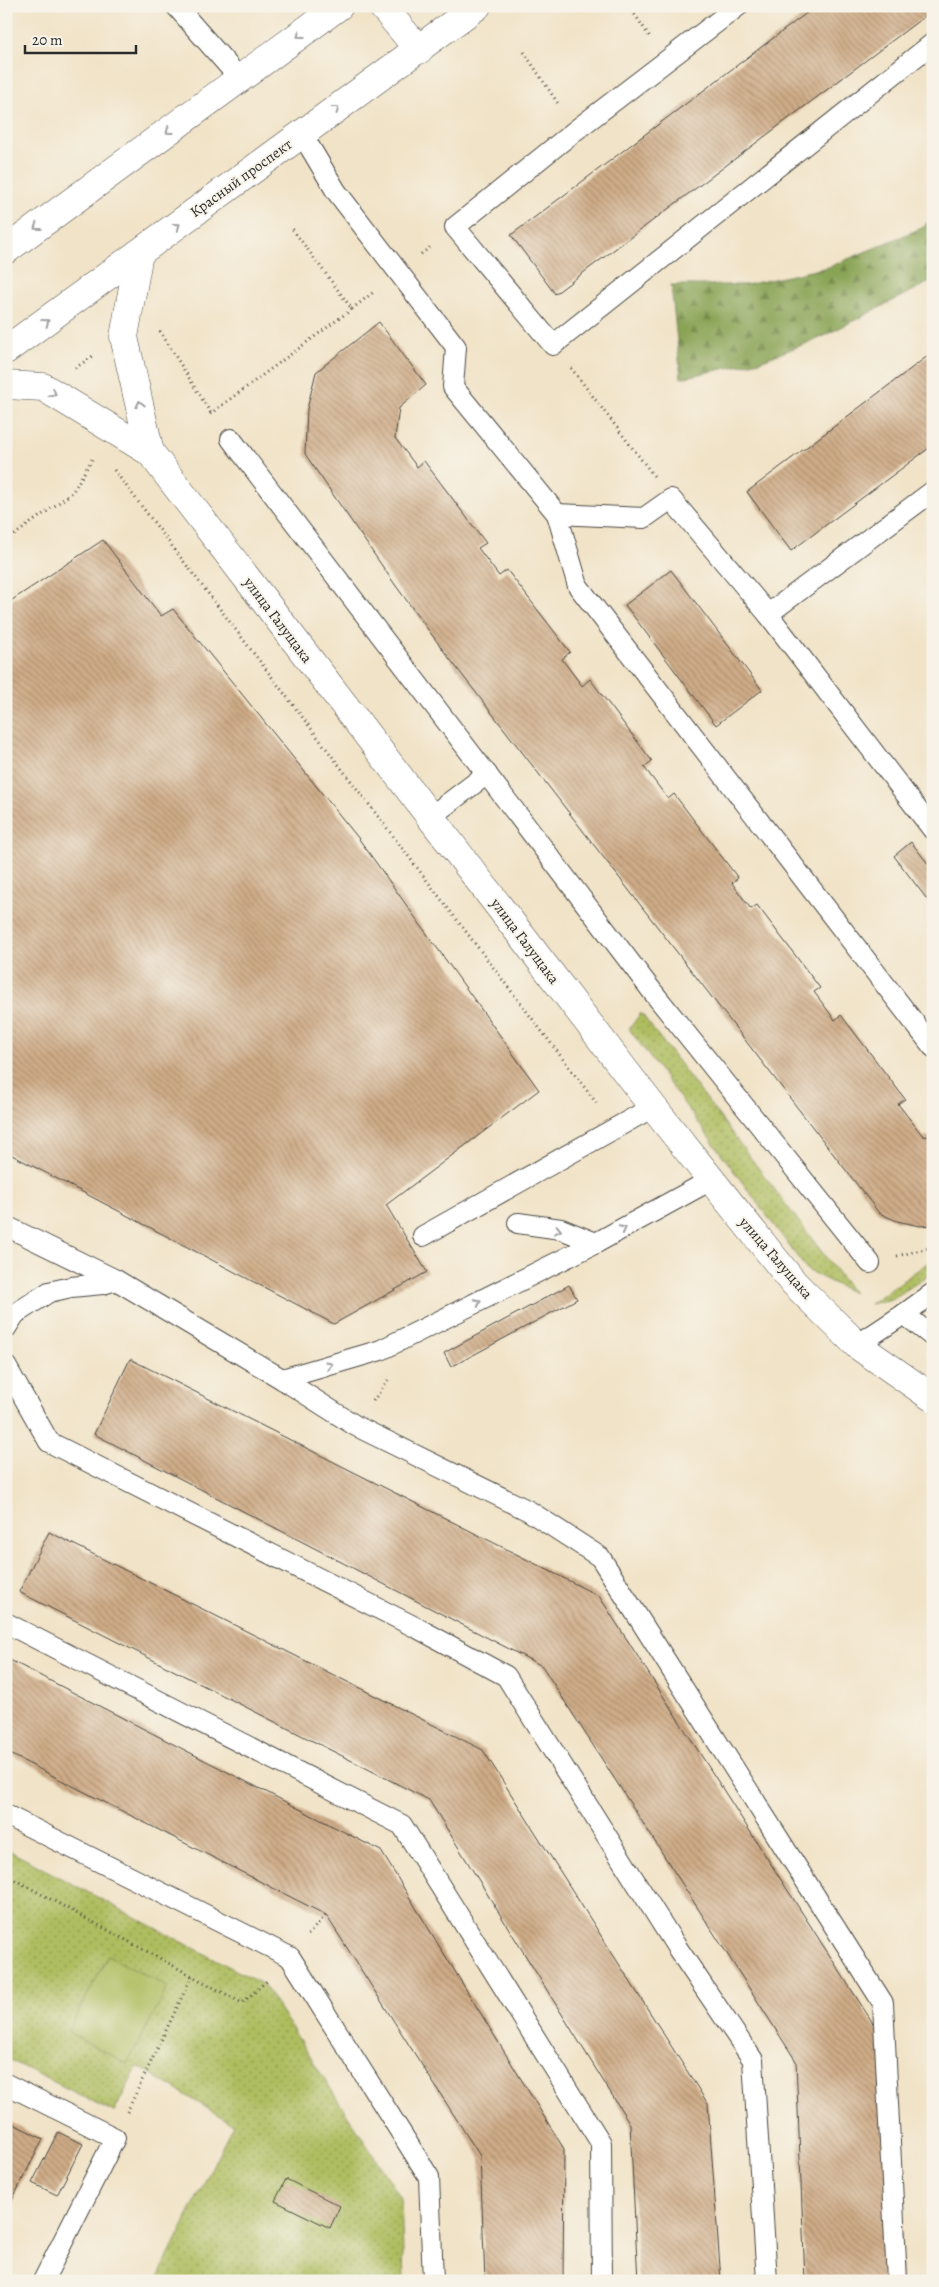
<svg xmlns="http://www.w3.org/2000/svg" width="939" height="2287" font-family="Alegreya,serif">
<defs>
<pattern id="grass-dots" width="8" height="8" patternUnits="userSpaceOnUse" patternTransform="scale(1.25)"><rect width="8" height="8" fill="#aebd5f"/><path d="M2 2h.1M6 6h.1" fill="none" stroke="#8e9a4f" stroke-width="1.8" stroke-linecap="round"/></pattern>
<pattern id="forest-firs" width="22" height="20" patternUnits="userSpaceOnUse" patternTransform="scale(1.25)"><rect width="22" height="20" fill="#8aa456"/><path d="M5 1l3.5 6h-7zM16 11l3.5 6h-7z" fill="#718647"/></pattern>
<pattern id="building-back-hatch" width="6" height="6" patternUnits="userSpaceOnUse" patternTransform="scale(1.25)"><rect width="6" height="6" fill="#cfac87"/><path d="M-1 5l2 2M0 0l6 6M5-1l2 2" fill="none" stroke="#a88c6f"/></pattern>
</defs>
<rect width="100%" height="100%" fill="#f7f3e8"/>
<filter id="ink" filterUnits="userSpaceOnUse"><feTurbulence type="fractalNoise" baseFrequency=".02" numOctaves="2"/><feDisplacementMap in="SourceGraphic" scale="10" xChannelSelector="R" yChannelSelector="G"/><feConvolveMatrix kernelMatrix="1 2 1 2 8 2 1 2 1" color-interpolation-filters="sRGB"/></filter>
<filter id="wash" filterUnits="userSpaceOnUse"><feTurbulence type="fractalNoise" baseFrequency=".0096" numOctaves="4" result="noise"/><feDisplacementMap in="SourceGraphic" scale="20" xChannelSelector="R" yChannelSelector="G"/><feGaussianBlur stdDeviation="1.12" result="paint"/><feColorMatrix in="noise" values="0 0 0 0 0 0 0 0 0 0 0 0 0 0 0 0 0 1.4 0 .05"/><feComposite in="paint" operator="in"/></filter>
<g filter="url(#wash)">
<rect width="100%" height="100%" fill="#f1e3c7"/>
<!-- grass -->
<g fill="url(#grass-dots)" stroke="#6c7445">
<polygon points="641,1013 853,1293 807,1270 629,1029"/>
<polygon points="933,1259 933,1273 892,1299 870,1304"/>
<polygon points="6,1849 264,1985 401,2198 404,2281 156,2281 233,2124 138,2066 114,2112 6,2058"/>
</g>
<!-- forest -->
<polygon fill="url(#forest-firs)" stroke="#5a6840" points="933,215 933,279 924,285 818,339 760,361 681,378 671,285 746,285 829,267 924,227"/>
<!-- garden -->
<polygon fill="#aebd5f" stroke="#6c7445" points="108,1956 168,1987 127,2064 68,2032"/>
<g id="blocks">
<!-- building -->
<g fill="url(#building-back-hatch)">
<polygon points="816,6 933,6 933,10 555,294 511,235"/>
<polygon points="379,322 426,385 399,408 395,438 417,467 424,461 486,543 478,548 499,576 507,570 570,652 562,659 582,686 590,679 652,761 644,767 668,799 674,794 738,878 732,883 751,909 757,905 820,988 814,992 835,1020 841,1015 905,1099 898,1104 923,1136 933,1137 933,1225 920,1226 897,1221 879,1213 446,654 396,586 305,454 307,409 316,372"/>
<polygon points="933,352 933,445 791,551 747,492"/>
<polygon points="103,540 161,616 173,609 359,839 539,1090 386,1205 427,1272 334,1324 6,1152 6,604"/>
<polygon points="671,570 762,690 716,725 625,605"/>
<polygon points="911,842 933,870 933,907 894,856"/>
<polygon points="569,1285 577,1299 451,1367 444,1353"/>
<polygon points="130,1359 599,1596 894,2056 902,2281 805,2281 796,2061 542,1666 94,1434"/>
<polygon points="49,1532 483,1750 708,2104 721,2281 638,2281 630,2124 429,1800 19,1592"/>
<polygon points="6,1658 381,1851 564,2149 563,2281 485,2281 480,2156 326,1915 6,1752"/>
<polygon points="6,2120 43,2139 6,2212"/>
<polygon points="58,2132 83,2144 57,2195 32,2183"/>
<polygon points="286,2179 340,2206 330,2228 275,2201"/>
</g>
</g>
</g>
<g filter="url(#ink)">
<use href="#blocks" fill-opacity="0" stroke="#494742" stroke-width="1"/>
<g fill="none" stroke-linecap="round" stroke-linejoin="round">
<defs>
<g id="service">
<polyline points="176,6 240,79"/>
<polyline points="738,6 576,130 455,227 553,345 933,43"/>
<polyline points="302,134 336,191 456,347 453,387 557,514 644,518 671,499 768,614"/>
<polyline points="231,439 652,991 870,1263"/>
<polyline points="933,491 768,614 933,830"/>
<polyline points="557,514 578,586 933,1047"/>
<polyline points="430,817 487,774"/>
<polyline points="518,1223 561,1229 596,1243"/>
<polyline points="6,1226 116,1280 282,1379 356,1426 529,1511 600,1557 883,2003 897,2281"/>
<polyline points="423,1236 653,1107"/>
<polyline points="904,1314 933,1293"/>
<polyline points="6,1328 15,1314 49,1292 71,1287 103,1284 116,1280"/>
<polyline points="857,1345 904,1314 933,1337"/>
<polyline points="6,1366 49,1442 419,1629 506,1676 676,1946 753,2060 767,2281"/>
<polyline points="282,1379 381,1350 596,1243 711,1180"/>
<polyline points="6,1623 402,1825 601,2143 602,2281"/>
<polyline points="6,1815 290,1957 429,2177 433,2281"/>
<polyline points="6,2084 115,2138 43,2281"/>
</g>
<g id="minor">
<polyline points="139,253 124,337 150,452"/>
<polyline points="6,385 43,387 150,452 653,1107 794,1283 857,1345 933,1398"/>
</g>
<g id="primary">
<polyline points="382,6 419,50"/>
<polyline points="6,250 339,6"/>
<polyline points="6,350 477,6"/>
</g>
</defs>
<!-- service casing -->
<use href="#service" stroke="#494742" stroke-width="22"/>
<!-- minor casing -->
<use href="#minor" stroke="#494742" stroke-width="29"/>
<!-- primary casing -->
<use href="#primary" stroke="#494742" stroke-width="29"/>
<!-- path -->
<g stroke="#494742" stroke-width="3" stroke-dasharray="1 4" stroke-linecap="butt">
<polyline points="629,6 650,37"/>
<polyline points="524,52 559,105"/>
<polyline points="421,254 432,246"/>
<polyline points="352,309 375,291"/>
<polyline points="160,331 212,415"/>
<polyline points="75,368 93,356"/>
<polyline points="571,368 654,476"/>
<polyline points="210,414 352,309 291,227"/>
<polyline points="114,470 598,1105"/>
<polyline points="6,541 72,493 94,456"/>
<polyline points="897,1256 933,1247"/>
<polyline points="373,1401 388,1380"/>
<polyline points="6,1875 242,2003 269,1979"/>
<polyline points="308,1935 326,1915"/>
<polyline points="127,2112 192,1976"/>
</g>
<!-- service -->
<use href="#service" stroke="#fff" stroke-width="20"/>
<!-- minor -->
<use href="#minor" stroke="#fff" stroke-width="28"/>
<!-- primary -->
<use href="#primary" stroke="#fff" stroke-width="28"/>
</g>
<!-- one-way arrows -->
<defs><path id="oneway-chevron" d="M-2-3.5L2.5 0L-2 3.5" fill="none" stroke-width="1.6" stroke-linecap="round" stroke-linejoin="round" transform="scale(1.25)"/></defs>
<g stroke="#a0a0a0">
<use href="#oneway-chevron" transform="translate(300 35) rotate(144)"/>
<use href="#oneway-chevron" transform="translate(336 109) rotate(-36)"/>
<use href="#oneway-chevron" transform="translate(169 131) rotate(144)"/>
<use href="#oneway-chevron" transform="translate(177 226) rotate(-36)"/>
<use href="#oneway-chevron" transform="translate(37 227) rotate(144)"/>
<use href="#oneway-chevron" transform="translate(46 322) rotate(-36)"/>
<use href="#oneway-chevron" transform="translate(53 393) rotate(31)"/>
<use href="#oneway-chevron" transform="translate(140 404) rotate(-103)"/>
<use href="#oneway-chevron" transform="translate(623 1229) rotate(-28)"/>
<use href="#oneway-chevron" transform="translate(558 1230) rotate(13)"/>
<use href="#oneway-chevron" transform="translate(478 1302) rotate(-27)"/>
<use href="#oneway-chevron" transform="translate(329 1365) rotate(-16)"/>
</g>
</g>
<g text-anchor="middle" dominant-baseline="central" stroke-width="4" stroke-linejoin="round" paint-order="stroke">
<!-- street labels -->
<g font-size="15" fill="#2b2b2b" stroke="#f7f3e8">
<text transform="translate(241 178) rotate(-36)">Красный проспект</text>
<text transform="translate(278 620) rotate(53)">улица Галущака</text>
<text transform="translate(525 941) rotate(53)">улица Галущака</text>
<text transform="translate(776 1258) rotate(49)">улица Галущака</text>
</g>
</g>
<!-- margin -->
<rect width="939" height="2287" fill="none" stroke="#f7f3e8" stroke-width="25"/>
<!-- scale -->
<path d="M25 45v8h111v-8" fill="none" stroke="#2b2b2b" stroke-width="2.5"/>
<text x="32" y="45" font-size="15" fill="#2b2b2b" stroke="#f7f3e8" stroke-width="4" paint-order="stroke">20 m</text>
</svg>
